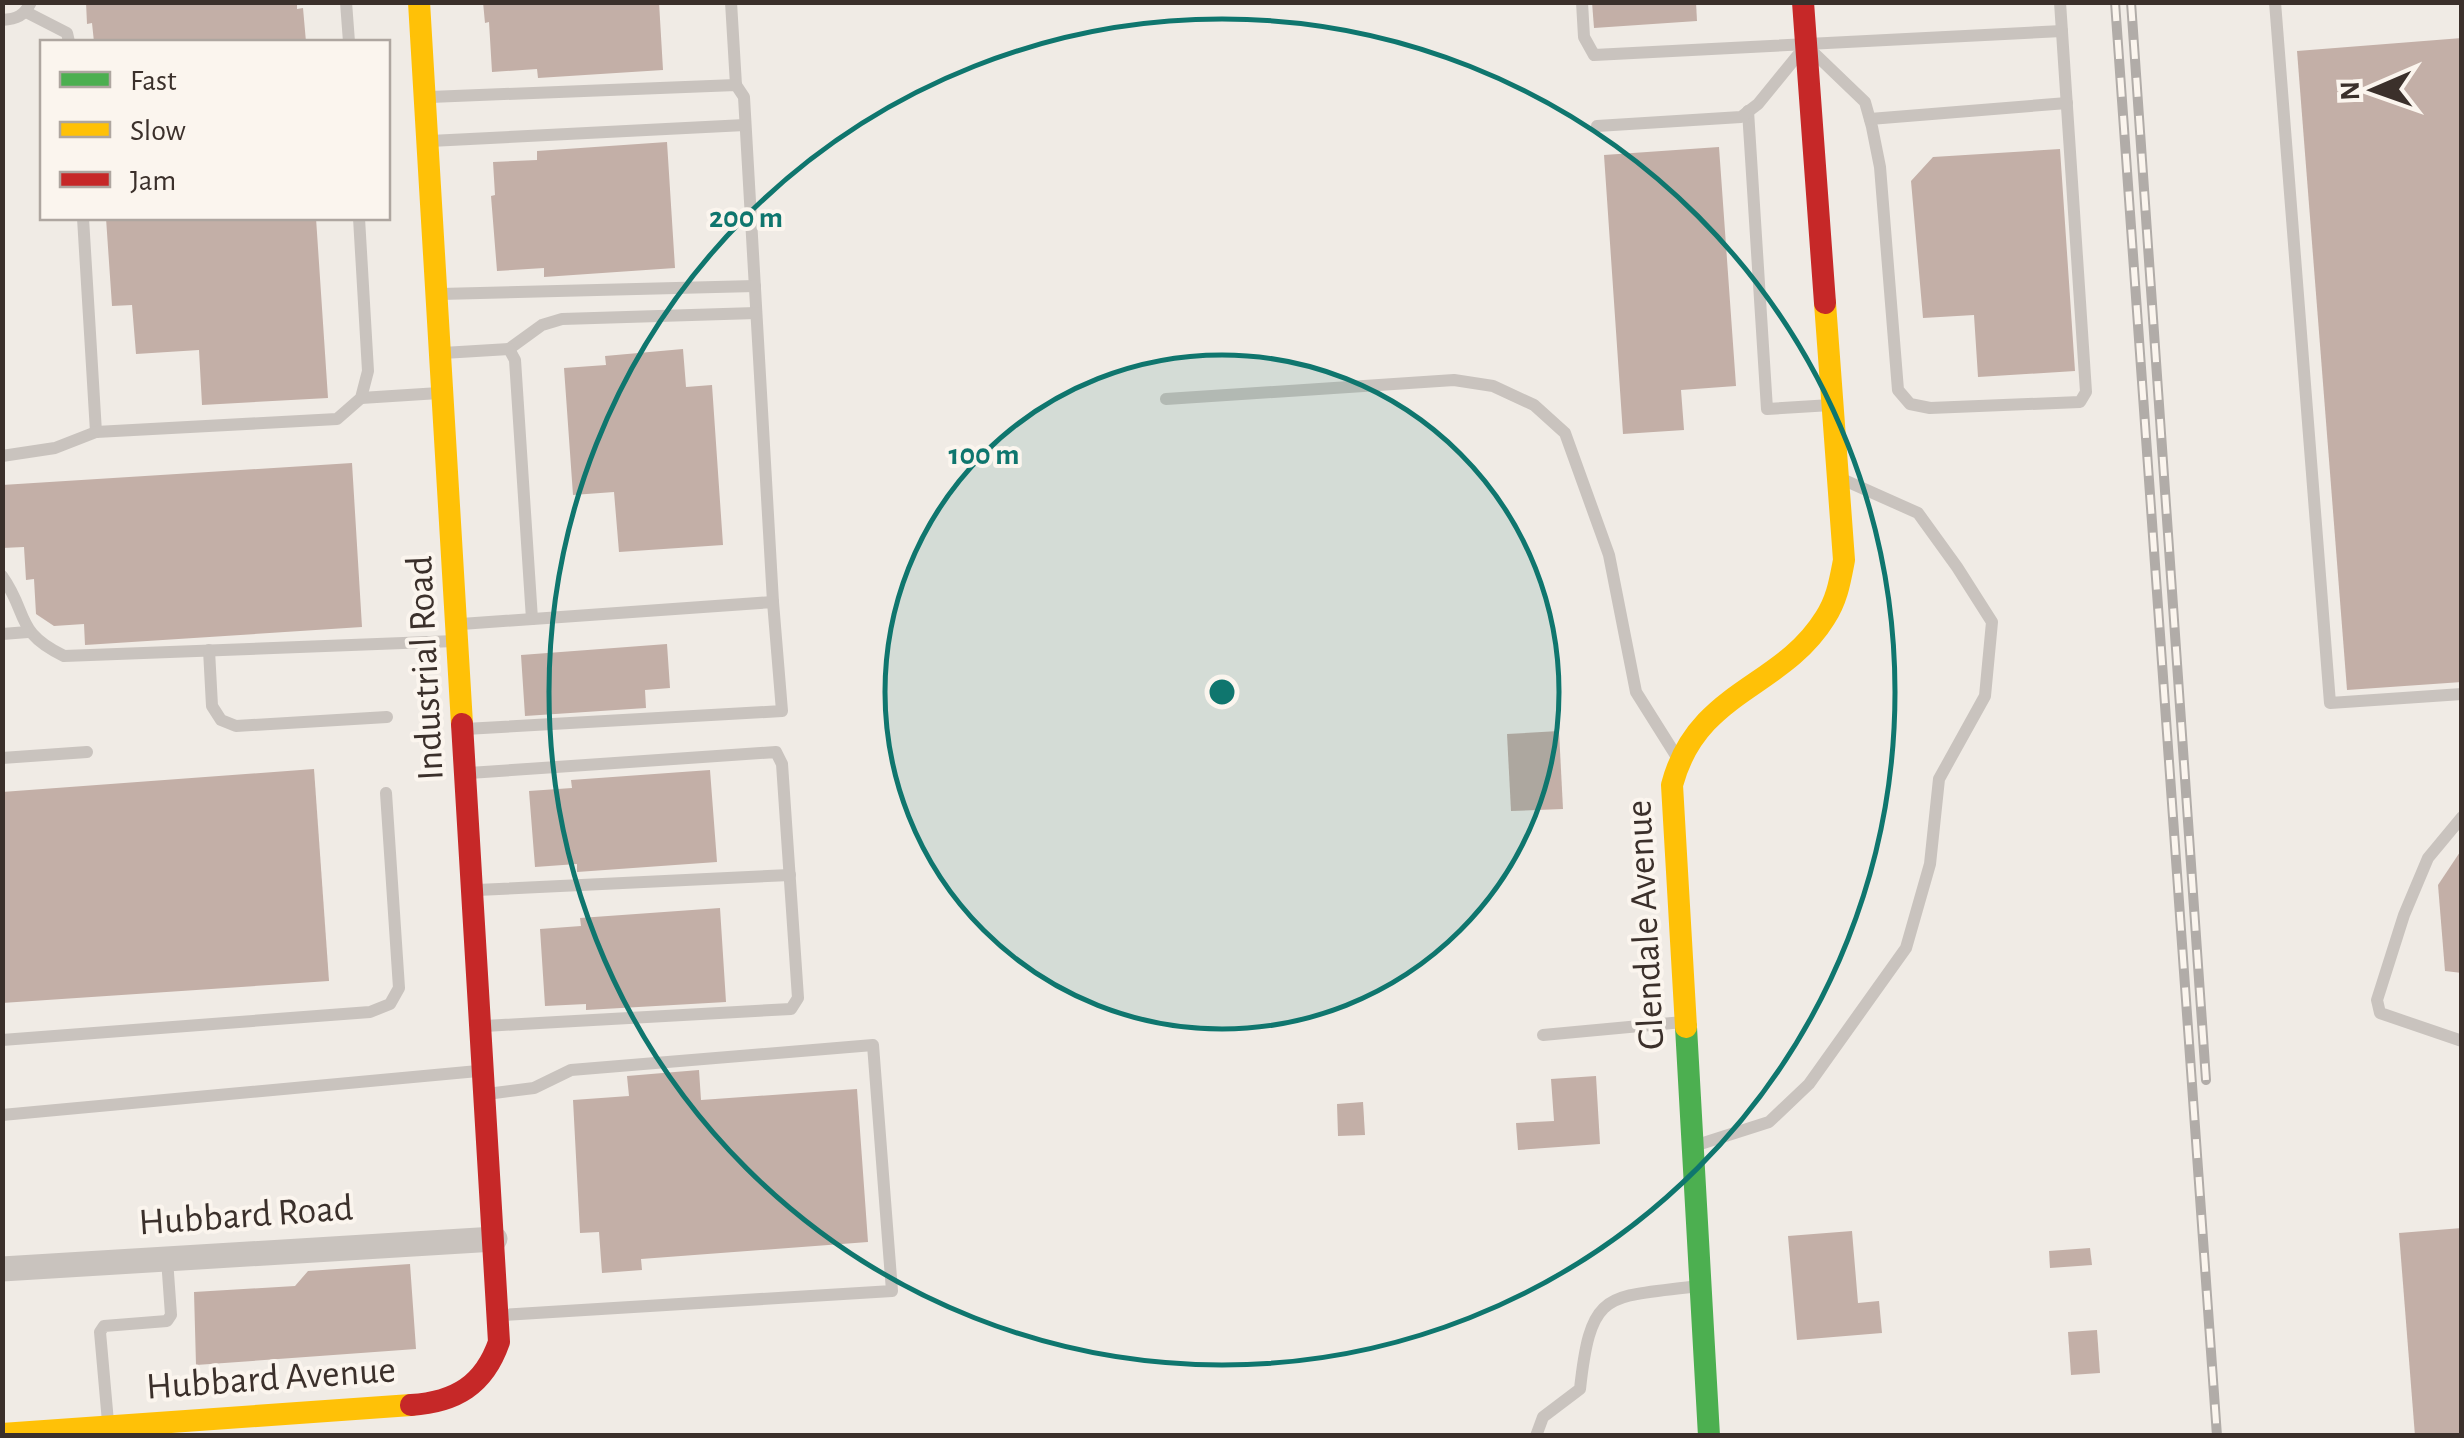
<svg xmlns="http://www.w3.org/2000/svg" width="2464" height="1438" font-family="'Alegreya Sans',sans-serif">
<rect width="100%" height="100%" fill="#f0ebe5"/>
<!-- building -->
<g fill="#c3afa7">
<polygon points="86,2 297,2 297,9 303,8 306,42 94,42 92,23 87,24"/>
<polygon points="483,2 659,2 663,70 538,78 537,69 492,72 489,22 485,23"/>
<polygon points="1592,2 1696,2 1697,21 1594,28"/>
<polygon points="2462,38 2462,682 2347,690 2297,51"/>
<polygon points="667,142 675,268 544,277 544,268 497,271 491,196 495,195 493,162 537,160 537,151"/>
<polygon points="1719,147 1736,386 1681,390 1684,430 1623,434 1604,155"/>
<polygon points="2060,149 2075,371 1978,377 1974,315 1923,318 1911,181 1933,157"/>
<polygon points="106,218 316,218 328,398 202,405 199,350 136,354 132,305 112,306"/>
<polygon points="683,349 686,387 712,385 723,545 619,552 614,492 573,495 564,368 606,365 605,356"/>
<polygon points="352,463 362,627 85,645 84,624 54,626 36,614 34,579 26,580 24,547 2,548 2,485"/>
<polygon points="667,644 670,688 645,690 646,708 525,716 521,655"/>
<polygon points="1559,731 1563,809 1511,811 1507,734"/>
<polygon points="314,769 329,981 2,1003 2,792"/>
<polygon points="710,770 717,862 577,872 577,864 535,867 529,791 572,788 571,780"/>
<polygon points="2462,849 2462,973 2445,971 2438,885"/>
<polygon points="720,908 726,1002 586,1010 586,1004 545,1006 540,929 581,926 580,918"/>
<polygon points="699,1070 701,1100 857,1089 868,1242 641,1259 642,1270 602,1273 599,1232 580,1233 573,1100 629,1096 627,1076"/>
<polygon points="1596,1076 1600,1144 1518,1150 1516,1123 1554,1121 1551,1079"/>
<polygon points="1363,1102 1365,1135 1338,1136 1337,1104"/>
<polygon points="2462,1228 2462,1436 2415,1436 2399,1233"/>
<polygon points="1852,1231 1858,1303 1879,1301 1882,1333 1797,1340 1788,1236"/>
<polygon points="2090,1248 2092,1265 2050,1268 2049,1251"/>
<polygon points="410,1264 416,1349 196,1365 194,1292 295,1286 308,1271"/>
<polygon points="2097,1330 2100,1373 2071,1375 2068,1332"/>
</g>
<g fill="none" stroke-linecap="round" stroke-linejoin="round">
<!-- lane -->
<g stroke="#c9c3be" stroke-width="12">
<polyline points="346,2 349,42"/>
<polyline points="731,2 736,85"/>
<polyline points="1582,2 1584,37 1594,55 2062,31"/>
<polyline points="2275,2 2330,703 2462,694"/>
<polyline points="26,12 67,33 69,42"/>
<path d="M 2,20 C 17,19 24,16 31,2"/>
<polyline points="1815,54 1865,102 1872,127 1880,167 1898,390 1910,404 1930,408 2080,402 2086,392 2060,2"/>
<polyline points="430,97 736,85 744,97 773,602"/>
<polyline points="1748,111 1767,409 1831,405"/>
<polyline points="1870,119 2067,103"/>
<polyline points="1597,126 1741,117 1758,104 1798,55"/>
<polyline points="430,141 745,125"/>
<polyline points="83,218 96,432"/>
<polyline points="440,294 755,286"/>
<polyline points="509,349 542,325 562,319 756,313"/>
<polyline points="443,353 509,349 515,360 532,619"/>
<polyline points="361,398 439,393"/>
<polyline points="1166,399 1454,380 1493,386 1534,405 1565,433 1609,555 1636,692 1675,754"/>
<polyline points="2,456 55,448 96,432 337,419 361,398 368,371 359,218"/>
<path d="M 2,576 C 29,614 14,632 64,656 L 455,641"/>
<polyline points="461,624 773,602 782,711 465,729"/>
<polyline points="2,634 28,632"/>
<polyline points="209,650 212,706 221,720 236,726 387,717"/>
<polyline points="2,758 87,752"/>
<polyline points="469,773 776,752 782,764 798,998 791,1009 485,1026"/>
<polyline points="2462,817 2428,858 2404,915 2377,1000 2380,1013 2462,1041"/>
<polyline points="477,890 790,875"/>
<polyline points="1543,1035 1683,1022"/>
<polyline points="2,1040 370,1012 390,1004 399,988 386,793"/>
<polyline points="487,1094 534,1088 571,1070 873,1045 892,1291 502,1315"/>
<polyline points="2,1115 478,1071"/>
<polyline points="1694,1146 1769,1122 1809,1084 1906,948 1930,864 1939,779 1985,696 1992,622 1957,567 1918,513 1844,480"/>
<polyline points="108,1422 100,1332 104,1326 167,1321 171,1315 167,1259"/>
<path d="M 1536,1436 L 1543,1417 L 1580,1389 C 1591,1288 1606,1298 1698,1286"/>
</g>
<!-- street -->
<polyline stroke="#c9c3be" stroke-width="25" points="2,1269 495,1239"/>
<!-- fast -->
<polyline stroke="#4caf50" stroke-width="22" points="1686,1027 1709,1436"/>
<!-- slow -->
<g stroke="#ffc107" stroke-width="22">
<polyline points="419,2 462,724"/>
<path d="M 1686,1027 L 1672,785 C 1697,690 1781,689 1825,618 C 1837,600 1840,581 1844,560 L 1825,303"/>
<polyline points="2,1434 411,1405"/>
</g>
<!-- jam -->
<g stroke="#c62828" stroke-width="22">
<polyline points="1803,2 1825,303"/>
<path d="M 411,1405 C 456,1402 484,1385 499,1342 L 462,724"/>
</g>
<defs>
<g id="rail">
<polyline points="2115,2 2217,1436"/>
<polyline points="2131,2 2206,1080"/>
</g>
</defs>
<!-- rail casing -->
<use href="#rail" stroke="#b1aca8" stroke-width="10"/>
<!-- rail -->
<use href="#rail" stroke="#fbf5ee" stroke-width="6" stroke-dasharray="19" stroke-linecap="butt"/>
</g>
<!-- distance rings -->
<circle cx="1222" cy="692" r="337" fill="#0f766e" fill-opacity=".12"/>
<g fill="none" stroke="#0f766e" stroke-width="5">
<circle cx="1222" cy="692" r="337"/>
<circle cx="1222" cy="692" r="673"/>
</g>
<g text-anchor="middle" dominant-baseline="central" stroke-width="8" stroke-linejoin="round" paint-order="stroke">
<!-- street labels -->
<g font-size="38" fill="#3b302b" stroke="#fbf5ee">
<text transform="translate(426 668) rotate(-93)">Industrial Road</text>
<text transform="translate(1646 925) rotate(-93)">Glendale Avenue</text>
<text transform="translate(246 1216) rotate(-4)">Hubbard Road</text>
<text transform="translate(271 1379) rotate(-4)">Hubbard Avenue</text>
</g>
</g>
<circle cx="1222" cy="692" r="15" fill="#0f766e" stroke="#fbf5ee" stroke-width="5"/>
<g font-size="30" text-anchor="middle" font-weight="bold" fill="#0f766e" stroke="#fbf5ee" stroke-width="8" stroke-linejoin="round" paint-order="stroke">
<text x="746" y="227">200 m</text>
<text x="984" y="464">100 m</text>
</g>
<!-- border -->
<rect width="2464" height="1438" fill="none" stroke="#3b302b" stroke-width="10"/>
<!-- legend -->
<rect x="40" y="40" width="350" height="180" fill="#fbf5ee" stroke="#aea6a0" stroke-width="2.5"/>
<rect x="60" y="72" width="50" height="15" fill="#4caf50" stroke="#aea6a0" stroke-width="2.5"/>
<text x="130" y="90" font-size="30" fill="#3b302b">Fast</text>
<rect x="60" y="122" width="50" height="15" fill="#ffc107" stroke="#aea6a0" stroke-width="2.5"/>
<text x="130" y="140" font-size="30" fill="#3b302b">Slow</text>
<rect x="60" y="172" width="50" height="15" fill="#c62828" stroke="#aea6a0" stroke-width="2.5"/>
<text x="130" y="190" font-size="30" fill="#3b302b">Jam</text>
<!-- north arrow -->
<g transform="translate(2374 90) rotate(268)" stroke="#fbf5ee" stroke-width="8" paint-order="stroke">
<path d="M0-8L18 38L0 25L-18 38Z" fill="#3b302b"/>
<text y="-15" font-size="28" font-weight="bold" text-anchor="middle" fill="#3b302b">N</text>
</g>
</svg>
